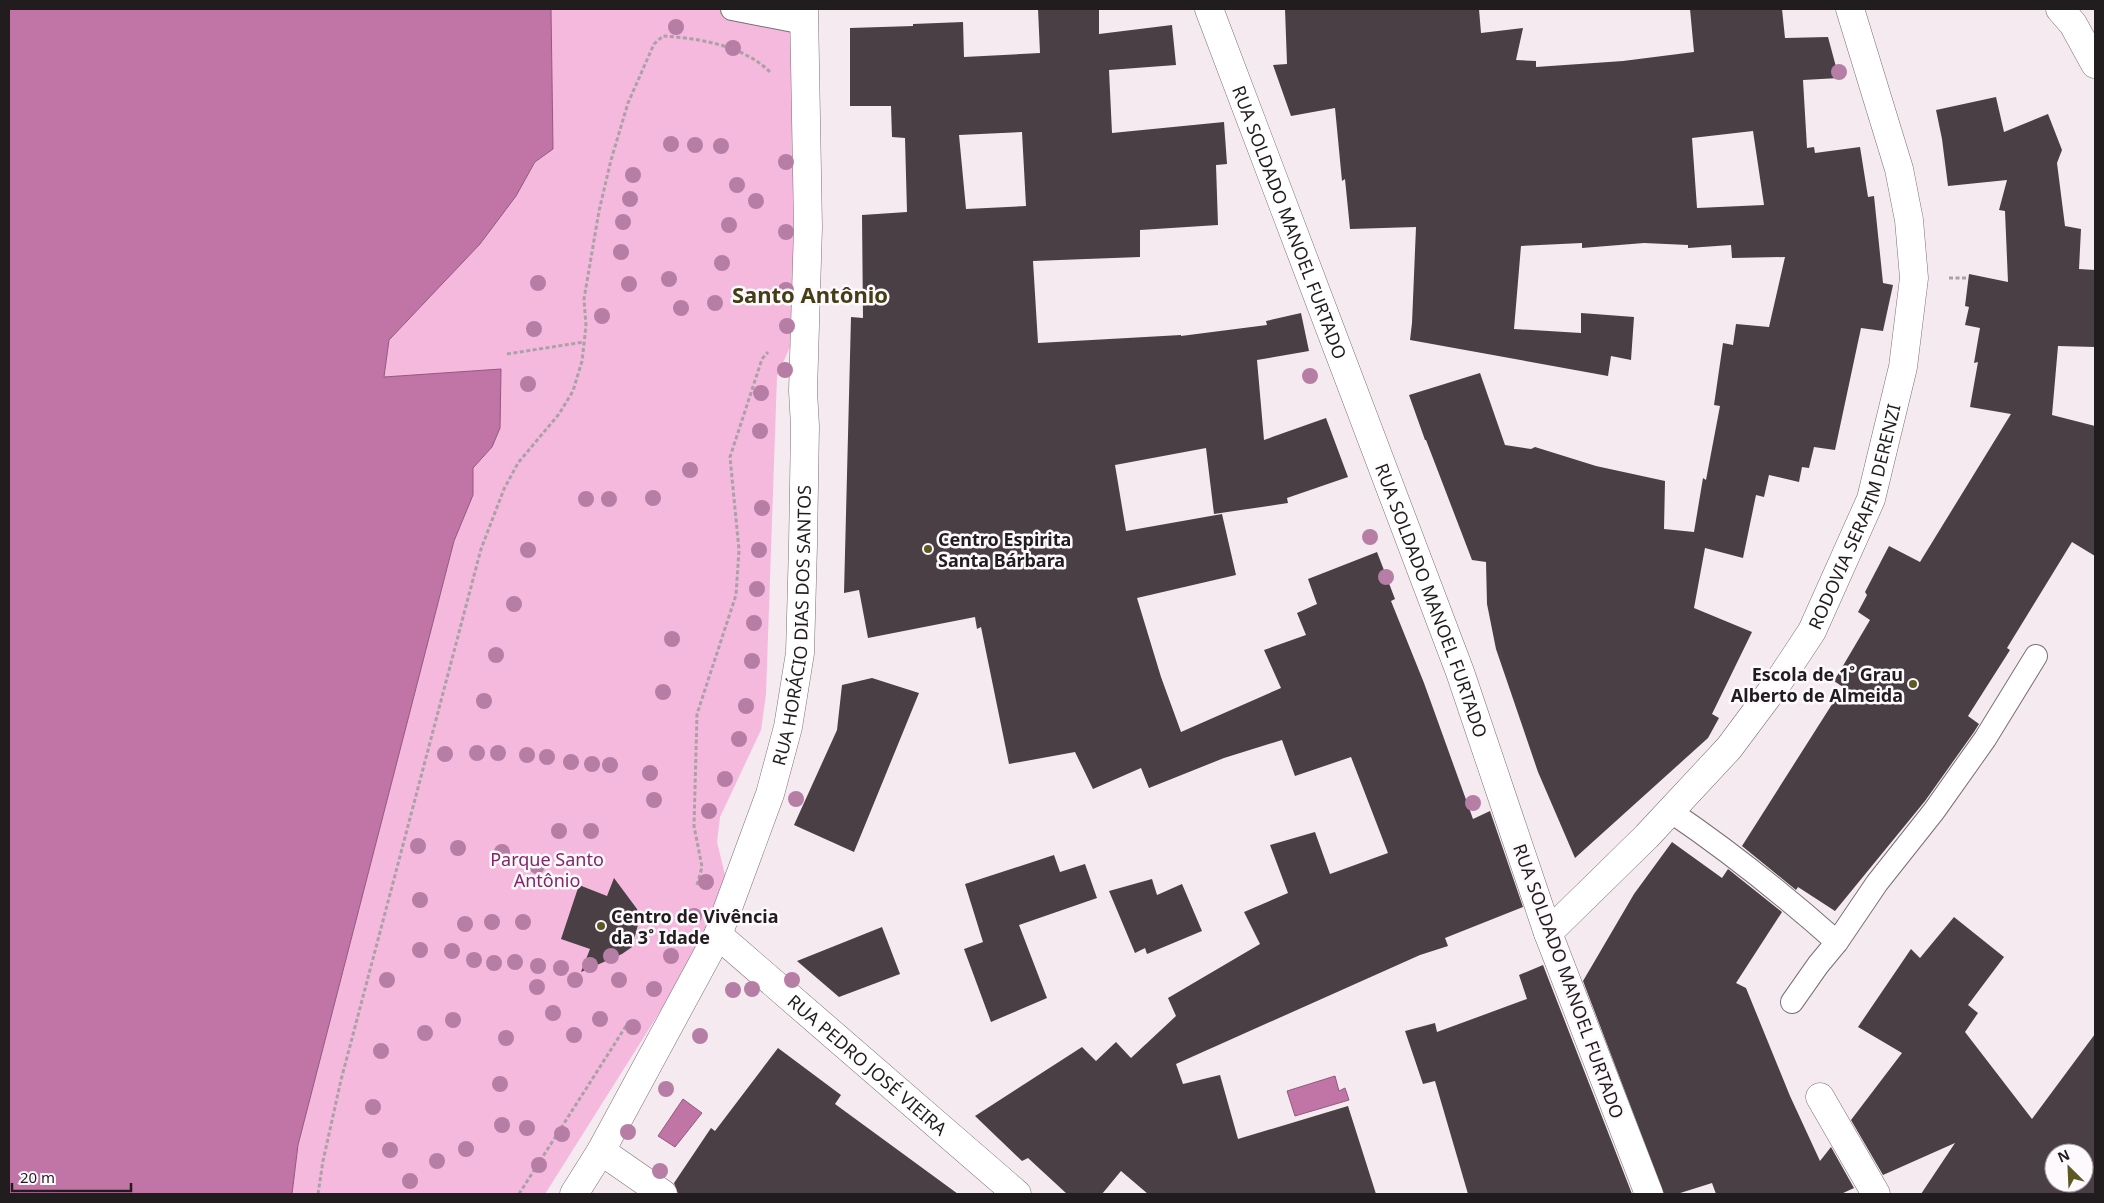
<svg xmlns="http://www.w3.org/2000/svg" width="2104" height="1203" font-family="'Noto Sans',sans-serif">
<rect width="100%" height="100%" fill="#f6eaf1"/>
<!-- green -->
<polygon fill="#f4b9dd" points="551,9 792,9 794,338 777,376 766,694 761,730 720,817 717,842 726,879 705,940 545,1194 292,1194 298,1145 454,541 473,495 473,468 492,447 500,369 384,377 389,340 480,244 516,196 536,162 553,149"/>
<!-- water -->
<g fill="#c174a6" stroke="#915a7e">
<polygon points="9,9 551,9 553,149 535,162 516,196 480,244 389,340 384,377 501,369 500,428 492,447 473,468 473,495 454,541 298,1145 292,1194 9,1194"/>
<polygon points="1335,1076 1339,1091 1345,1088 1349,1100 1295,1116 1287,1091"/>
<polygon points="683,1099 702,1113 675,1147 658,1136"/>
</g>
<!-- building -->
<g fill="#493f45" fill-rule="evenodd">
<path d="M 1038,9 L 1099,9 L 1099,34 L 1172,25 L 1176,65 L 1109,70 L 1112,133 L 1224,122 L 1227,164 L 1216,165 L 1218,225 L 1140,230 L 1140,257 L 1033,261 L 1038,343 L 1181,335 L 1181,336 L 1267,325 L 1266,321 L 1301,313 L 1309,351 L 1257,360 L 1264,440 L 1326,418 L 1348,477 L 1287,498 L 1288,503 L 1214,514 L 1206,448 L 1115,465 L 1126,531 L 1222,514 L 1236,575 L 1137,598 L 1161,677 L 1181,732 L 1281,688 L 1264,650 L 1306,635 L 1297,613 L 1317,604 L 1308,579 L 1377,552 L 1395,599 L 1391,601 L 1424,683 L 1473,819 L 1490,811 L 1523,907 L 1445,938 L 1448,946 L 1420,955 L 1176,1064 L 1183,1084 L 1220,1075 L 1238,1139 L 1348,1106 L 1376,1194 L 1148,1194 L 1121,1171 L 1102,1194 L 1067,1194 L 1028,1158 L 1022,1161 L 975,1116 L 1082,1047 L 1096,1061 L 1116,1042 L 1131,1058 L 1176,1016 L 1168,998 L 1260,944 L 1244,912 L 1288,893 L 1270,845 L 1315,832 L 1330,874 L 1388,853 L 1351,757 L 1295,776 L 1282,740 L 1224,758 L 1149,788 L 1141,768 L 1093,789 L 1075,752 L 1009,764 L 981,627 L 977,629 L 975,617 L 868,638 L 859,590 L 844,593 L 851,317 L 863,318 L 862,215 L 907,212 L 905,138 L 892,137 L 891,106 L 850,106 L 850,28 L 913,26 L 913,24 L 963,22 L 964,57 L 1040,53 ZM 1022,132 L 1026,206 L 966,209 L 959,135 Z"/>
<path d="M 1285,9 L 1479,9 L 1481,33 L 1523,28 L 1516,60 L 1536,61 L 1536,67 L 1623,61 L 1694,52 L 1690,9 L 1782,9 L 1785,38 L 1828,37 L 1839,78 L 1803,80 L 1807,148 L 1814,147 L 1815,153 L 1860,147 L 1868,197 L 1874,196 L 1883,283 L 1893,285 L 1883,331 L 1861,328 L 1835,450 L 1814,447 L 1809,468 L 1802,467 L 1799,482 L 1769,475 L 1764,497 L 1756,495 L 1743,558 L 1705,548 L 1694,608 L 1752,632 L 1712,714 L 1719,718 L 1708,738 L 1575,858 L 1538,772 L 1496,649 L 1487,604 L 1486,562 L 1472,560 L 1426,440 L 1425,440 L 1409,395 L 1480,373 L 1505,445 L 1531,449 L 1535,447 L 1596,466 L 1665,481 L 1664,529 L 1694,532 L 1703,478 L 1706,480 L 1720,406 L 1714,405 L 1723,343 L 1733,345 L 1736,324 L 1769,327 L 1785,257 L 1732,258 L 1731,245 L 1688,248 L 1688,245 L 1644,243 L 1582,248 L 1582,243 L 1521,246 L 1514,329 L 1581,333 L 1581,313 L 1634,317 L 1631,360 L 1611,356 L 1608,376 L 1410,340 L 1412,323 L 1416,227 L 1350,229 L 1345,179 L 1342,181 L 1335,108 L 1291,116 L 1273,65 L 1287,64 ZM 1753,131 L 1764,205 L 1697,208 L 1692,138 Z"/>
<polygon points="1996,97 2004,132 2048,114 2062,150 2057,163 2065,226 2081,229 2079,269 2095,270 2095,347 2058,346 2052,415 2095,426 2095,556 2072,542 2007,648 2010,650 1968,716 1979,724 1974,732 1925,801 1835,911 1798,887 1796,890 1742,846 1843,687 1834,681 1870,620 1858,612 1867,595 1865,592 1889,546 1920,562 2011,414 1970,407 1978,362 1974,363 1980,328 1965,325 1969,307 1965,306 1969,274 2008,282 2005,211 1999,210 2007,180 1948,186 1942,139 1936,110"/>
<polygon points="872,678 919,693 854,852 794,825 837,730 842,685"/>
<polygon points="1672,842 1722,878 1728,869 1782,912 1736,983 1746,988 1790,1096 1820,1161 1831,1147 1854,1188 1841,1194 1716,1194 1712,1183 1677,1194 1664,1194 1583,981 1634,894"/>
<polygon points="1054,855 1060,872 1085,864 1097,898 1019,925 1047,998 991,1022 964,949 983,942 965,884"/>
<polygon points="614,878 637,909 639,921 632,947 622,954 581,972 590,949 561,939 579,885 607,896"/>
<polygon points="1152,879 1157,895 1182,884 1202,931 1147,954 1145,948 1135,953 1109,891"/>
<path d="M 1954,917 L 2004,957 L 1968,1005 L 1978,1013 L 1965,1032 L 2032,1119 L 2095,1034 L 2095,1194 L 1921,1194 L 1955,1143 L 1883,1175 L 1851,1120 L 1902,1053 L 1858,1027 L 1911,949 L 1920,958 ZM 2054,1153 L 2084,1153 L 2084,1183 L 2054,1183 Z"/>
<polygon points="882,927 900,974 839,997 797,961"/>
<polygon points="1543,965 1632,1194 1468,1194 1435,1081 1423,1084 1405,1031 1435,1023 1437,1032 1527,999 1519,975"/>
<polygon points="778,1048 841,1095 835,1104 958,1194 678,1194 674,1183 711,1128 715,1131"/>
</g>
<g fill="none" stroke-linecap="round" stroke-linejoin="round">
<defs>
<g id="lane">
<polyline points="732,9 804,23"/>
<path d="M 1670,811 C 1729,851 1784,895 1837,942"/>
<polyline points="1792,1002 1818,965 1837,942 1877,883 1934,811 1985,739 2036,656"/>
</g>
<g id="street">
<path id="s1" d="M 1209,9 L 1460,672 L 1548,933"/>
<polyline points="2060,9 2073,24 2095,64"/>
<path id="s2" d="M 718,935 L 1017,1194"/>
<polyline points="1820,1097 1876,1194"/>
<polyline points="601,1151 663,1194"/>
</g>
<g id="secondary">
<path id="s3" d="M 574,1194 L 601,1151 L 718,935 L 770,794 L 788,727 L 800,653 L 803,545 L 805,426 L 803,391 L 808,227 L 804,9"/>
<path id="s4" d="M 1649,1194 L 1548,933 L 1647,836 L 1729,748 L 1779,681 L 1812,631 L 1871,499 L 1903,367 L 1914,278 L 1909,220 L 1899,169 L 1850,9"/>
</g>
</defs>
<!-- lane casing -->
<use href="#lane" stroke="#7a6f75" stroke-width="24"/>
<!-- street casing -->
<use href="#street" stroke="#7a6f75" stroke-width="29"/>
<!-- secondary casing -->
<use href="#secondary" stroke="#7a6f75" stroke-width="29"/>
<!-- path -->
<g stroke="#aaa1a6" stroke-width="3" stroke-dasharray="4 2.5" stroke-linecap="butt">
<polyline points="1949,278 1968,278"/>
<polyline points="507,354 584,342"/>
<polyline points="697,885 702,867 694,826 697,714 736,595 739,550 730,457 762,359 768,352"/>
<path d="M 318,1194 L 323,1161 L 341,1080 L 481,549 L 504,489 L 518,463 L 559,414 L 573,391 L 582,361 L 586,326 L 584,299 L 599,211 L 611,160 L 628,103 L 654,44 L 663,36 C 699,38 744,46 770,72"/>
<polyline points="519,1194 626,1026"/>
</g>
<!-- lane -->
<use href="#lane" stroke="#fff" stroke-width="22"/>
<!-- street -->
<use href="#street" stroke="#fff" stroke-width="28"/>
<!-- secondary -->
<use href="#secondary" stroke="#fff" stroke-width="28"/>
</g>
<!-- trees -->
<g fill="#b67ea5">
<circle cx="676" cy="27" r="8"/>
<circle cx="733" cy="48" r="8"/>
<circle cx="1839" cy="72" r="8"/>
<circle cx="671" cy="144" r="8"/>
<circle cx="695" cy="145" r="8"/>
<circle cx="721" cy="146" r="8"/>
<circle cx="786" cy="162" r="8"/>
<circle cx="633" cy="175" r="8"/>
<circle cx="737" cy="185" r="8"/>
<circle cx="630" cy="199" r="8"/>
<circle cx="756" cy="201" r="8"/>
<circle cx="623" cy="222" r="8"/>
<circle cx="729" cy="225" r="8"/>
<circle cx="786" cy="232" r="8"/>
<circle cx="621" cy="252" r="8"/>
<circle cx="722" cy="263" r="8"/>
<circle cx="669" cy="279" r="8"/>
<circle cx="538" cy="283" r="8"/>
<circle cx="629" cy="284" r="8"/>
<circle cx="786" cy="290" r="8"/>
<circle cx="715" cy="303" r="8"/>
<circle cx="681" cy="308" r="8"/>
<circle cx="602" cy="316" r="8"/>
<circle cx="787" cy="326" r="8"/>
<circle cx="534" cy="329" r="8"/>
<circle cx="785" cy="370" r="8"/>
<circle cx="1310" cy="376" r="8"/>
<circle cx="528" cy="384" r="8"/>
<circle cx="761" cy="393" r="8"/>
<circle cx="760" cy="431" r="8"/>
<circle cx="690" cy="470" r="8"/>
<circle cx="653" cy="498" r="8"/>
<circle cx="586" cy="499" r="8"/>
<circle cx="609" cy="499" r="8"/>
<circle cx="762" cy="508" r="8"/>
<circle cx="1370" cy="537" r="8"/>
<circle cx="528" cy="550" r="8"/>
<circle cx="759" cy="550" r="8"/>
<circle cx="1386" cy="577" r="8"/>
<circle cx="757" cy="589" r="8"/>
<circle cx="514" cy="604" r="8"/>
<circle cx="754" cy="623" r="8"/>
<circle cx="672" cy="639" r="8"/>
<circle cx="496" cy="655" r="8"/>
<circle cx="752" cy="661" r="8"/>
<circle cx="663" cy="692" r="8"/>
<circle cx="484" cy="701" r="8"/>
<circle cx="746" cy="706" r="8"/>
<circle cx="739" cy="739" r="8"/>
<circle cx="477" cy="753" r="8"/>
<circle cx="498" cy="753" r="8"/>
<circle cx="445" cy="754" r="8"/>
<circle cx="527" cy="755" r="8"/>
<circle cx="547" cy="757" r="8"/>
<circle cx="571" cy="762" r="8"/>
<circle cx="592" cy="764" r="8"/>
<circle cx="610" cy="765" r="8"/>
<circle cx="650" cy="773" r="8"/>
<circle cx="725" cy="779" r="8"/>
<circle cx="796" cy="799" r="8"/>
<circle cx="654" cy="800" r="8"/>
<circle cx="1473" cy="803" r="8"/>
<circle cx="709" cy="811" r="8"/>
<circle cx="559" cy="831" r="8"/>
<circle cx="591" cy="831" r="8"/>
<circle cx="418" cy="846" r="8"/>
<circle cx="458" cy="848" r="8"/>
<circle cx="502" cy="852" r="8"/>
<circle cx="537" cy="866" r="8"/>
<circle cx="706" cy="882" r="8"/>
<circle cx="420" cy="900" r="8"/>
<circle cx="694" cy="916" r="8"/>
<circle cx="492" cy="922" r="8"/>
<circle cx="523" cy="922" r="8"/>
<circle cx="465" cy="924" r="8"/>
<circle cx="420" cy="950" r="8"/>
<circle cx="452" cy="951" r="8"/>
<circle cx="611" cy="956" r="8"/>
<circle cx="671" cy="956" r="8"/>
<circle cx="474" cy="960" r="8"/>
<circle cx="515" cy="962" r="8"/>
<circle cx="494" cy="963" r="8"/>
<circle cx="590" cy="965" r="8"/>
<circle cx="538" cy="966" r="8"/>
<circle cx="561" cy="968" r="8"/>
<circle cx="387" cy="980" r="8"/>
<circle cx="575" cy="980" r="8"/>
<circle cx="619" cy="980" r="8"/>
<circle cx="792" cy="980" r="8"/>
<circle cx="537" cy="987" r="8"/>
<circle cx="654" cy="989" r="8"/>
<circle cx="752" cy="989" r="8"/>
<circle cx="733" cy="990" r="8"/>
<circle cx="553" cy="1013" r="8"/>
<circle cx="600" cy="1019" r="8"/>
<circle cx="453" cy="1020" r="8"/>
<circle cx="633" cy="1027" r="8"/>
<circle cx="425" cy="1033" r="8"/>
<circle cx="574" cy="1035" r="8"/>
<circle cx="700" cy="1036" r="8"/>
<circle cx="506" cy="1038" r="8"/>
<circle cx="381" cy="1051" r="8"/>
<circle cx="500" cy="1084" r="8"/>
<circle cx="666" cy="1089" r="8"/>
<circle cx="373" cy="1107" r="8"/>
<circle cx="502" cy="1125" r="8"/>
<circle cx="527" cy="1128" r="8"/>
<circle cx="628" cy="1132" r="8"/>
<circle cx="562" cy="1134" r="8"/>
<circle cx="466" cy="1149" r="8"/>
<circle cx="390" cy="1150" r="8"/>
<circle cx="437" cy="1161" r="8"/>
<circle cx="539" cy="1165" r="8"/>
<circle cx="660" cy="1171" r="8"/>
<circle cx="410" cy="1181" r="8"/>
</g>
<!-- markers -->
<g fill="#5e5824" stroke="#fef9fc" stroke-width="2">
<circle cx="928" cy="549" r="5"/>
<circle cx="1913" cy="684" r="5"/>
<circle cx="601" cy="926" r="5"/>
</g>
<g text-anchor="middle" dominant-baseline="central" stroke-width="5" stroke-linejoin="round" paint-order="stroke">
<!-- street labels -->
<g font-size="18" fill="#211d1f" stroke="#fef9fc">
<text stroke="none"><textPath href="#s1" startOffset="228">RUA SOLDADO MANOEL FURTADO</textPath></text>
<text stroke="none"><textPath href="#s4" startOffset="805">RODOVIA SERAFIM DERENZI</textPath></text>
<text stroke="none"><textPath href="#s1" startOffset="632">RUA SOLDADO MANOEL FURTADO</textPath></text>
<text stroke="none"><textPath href="#s3" startOffset="618">RUA HORÁCIO DIAS DOS SANTOS</textPath></text>
<text transform="translate(1569 981) rotate(70)">RUA SOLDADO MANOEL FURTADO</text>
<text stroke="none"><textPath href="#s2" startOffset="198">RUA PEDRO JOSÉ VIEIRA</textPath></text>
</g>
<!-- poi labels -->
<g font-size="18" font-weight="bold" fill="#211d1f" stroke="#fef9fc" text-anchor="start">
<text x="938" y="539">Centro Espirita<tspan x="938" dy="21">Santa Bárbara</tspan></text>
<text x="1903" y="674" text-anchor="end">Escola de 1˚ Grau<tspan x="1903" dy="21">Alberto de Almeida</tspan></text>
<text x="611" y="916">Centro de Vivência<tspan x="611" dy="21">da 3˚ Idade</tspan></text>
</g>
<!-- park labels -->
<g font-size="18" fill="#822667" stroke="#fef9fc">
<text x="547" y="859">Parque Santo<tspan x="547" dy="21">Antônio</tspan></text>
</g>
<!-- district labels -->
<g font-size="22" font-weight="bold" fill="#433e15" stroke="#fef9fc">
<text x="810" y="294">Santo Antônio</text>
</g>
</g>
<!-- border -->
<rect width="2104" height="1203" fill="none" stroke="#211d1f" stroke-width="20"/>
<!-- north arrow -->
<g transform="translate(2069 1168) rotate(336)"><circle r="24" fill="#fef9fc" stroke="#a6a1a4"/>
<path d="M0-4L9 19L0 12L-9 19Z" fill="#5e5824"/>
<text y="-8" font-size="14" font-weight="bold" text-anchor="middle" fill="#211d1f">N</text>
</g>
<!-- scale -->
<path d="M12 1183v8h119v-8" fill="none" stroke="#211d1f" stroke-width="2.5"/>
<text x="20" y="1183" font-size="15" fill="#211d1f" stroke="#fef9fc" stroke-width="4" paint-order="stroke">20 m</text>
</svg>
